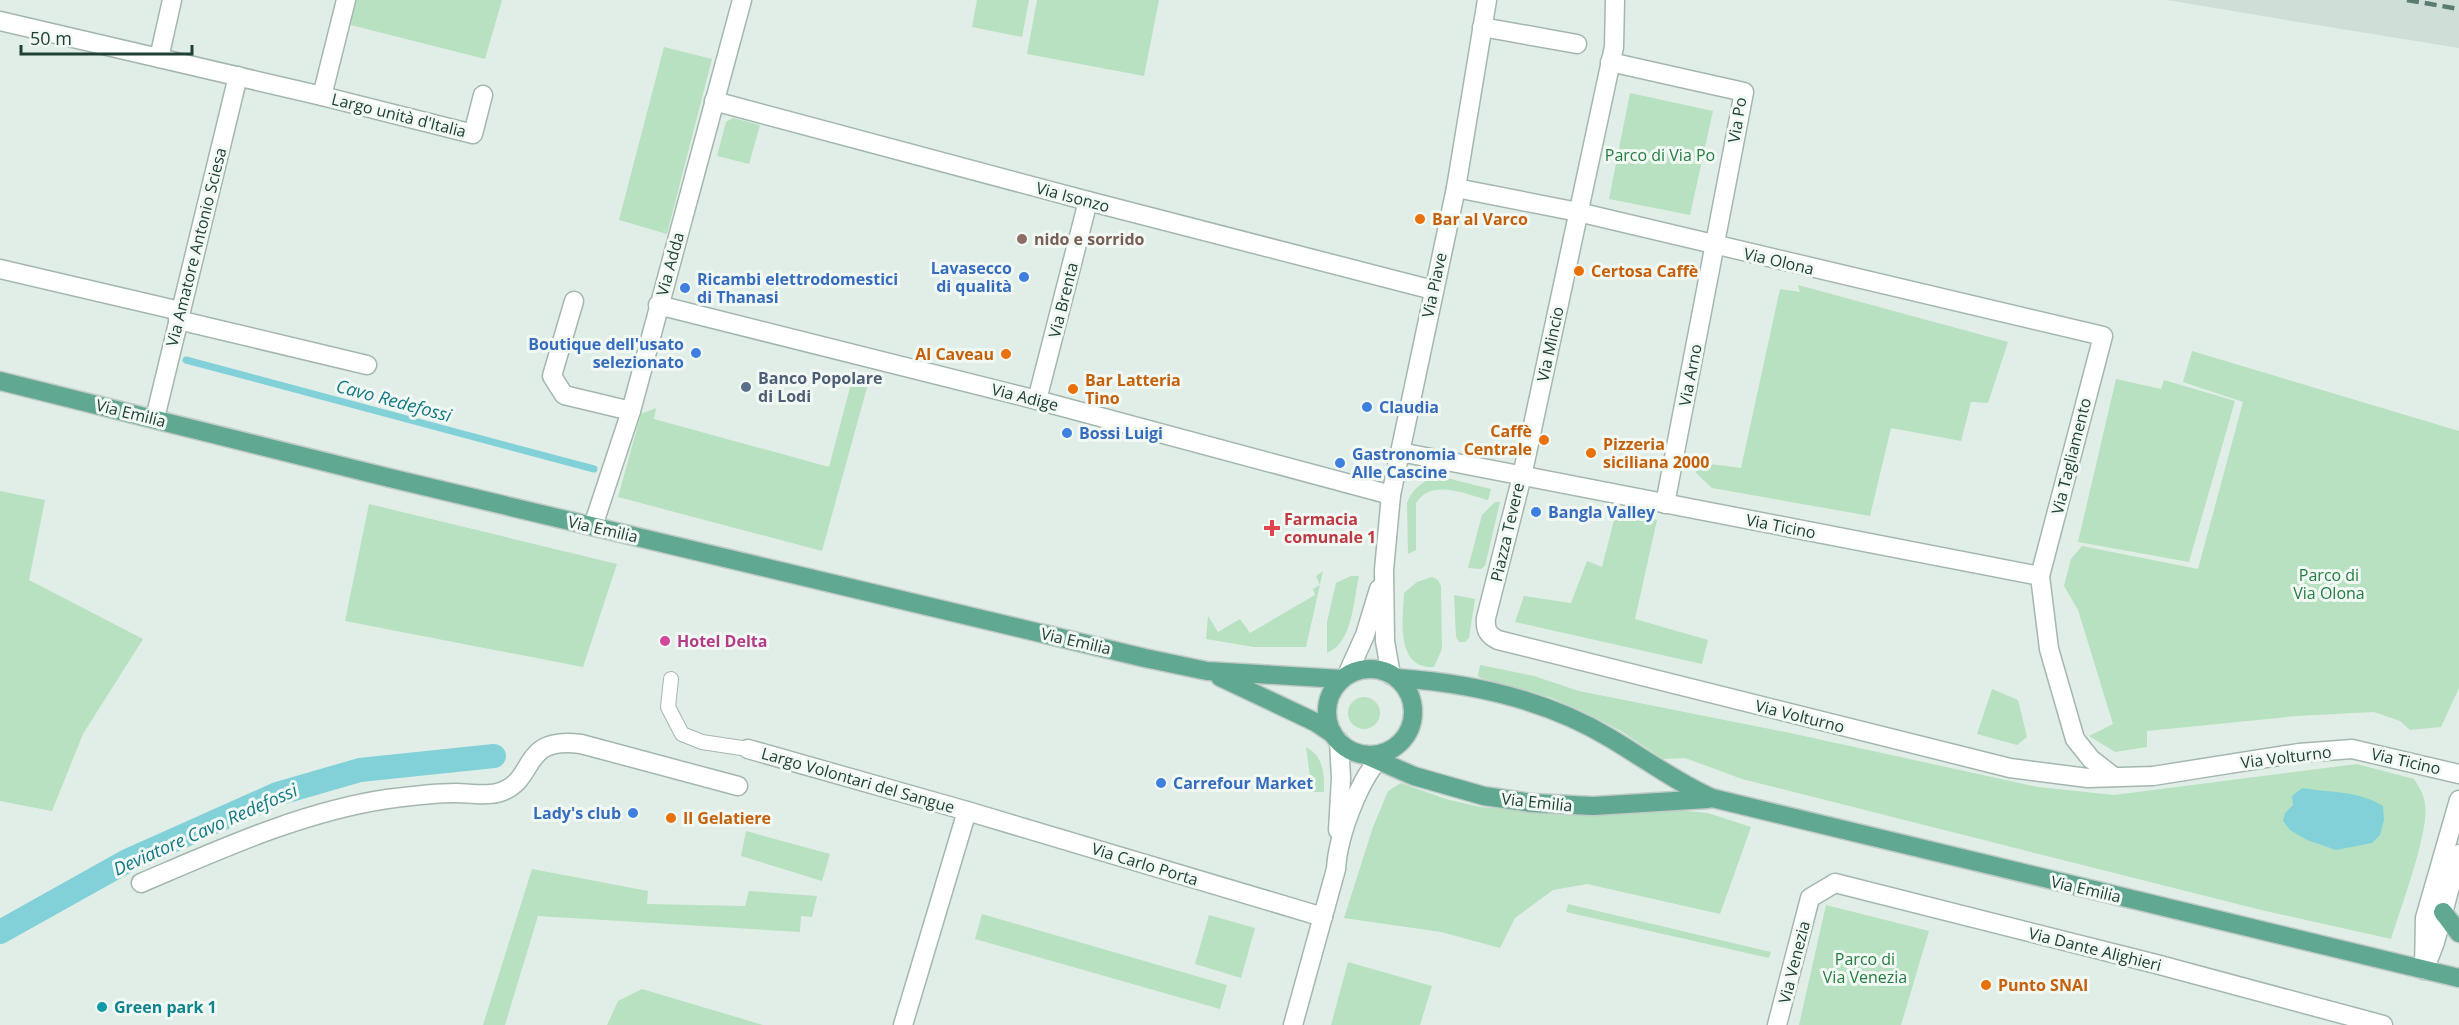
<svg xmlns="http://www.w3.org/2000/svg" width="2459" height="1025" font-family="'Open Sans',sans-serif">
<rect width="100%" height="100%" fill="#e1eee7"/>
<!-- built -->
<polygon fill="#cfded6" points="2167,0 2459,0 2459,48 2292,21"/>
<!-- green -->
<g fill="#b7e1c0">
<polygon points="350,0 502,0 485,59 343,23"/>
<polygon points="977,0 1029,0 1022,37 972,27"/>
<polygon points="1037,0 1159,0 1144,76 1027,54"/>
<polygon points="664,47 712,59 667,234 619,220"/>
<polygon points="1630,93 1713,111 1690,215 1609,199"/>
<polygon points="733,118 760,125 749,164 717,156 726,122"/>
<polygon points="1798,285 2008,342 1988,403 1971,402 1961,441 1891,428 1870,516 1712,488 1696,473 1695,462 1741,468 1780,289 1800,292"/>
<polygon points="2192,351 2459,431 2459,688 2441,727 2410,730 2400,721 2374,712 2297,716 2147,731 2147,747 2115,752 2089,736 2113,724 2078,610 2064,586 2071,559 2082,546 2198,569 2243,402 2183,382"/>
<polygon points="2116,379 2161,389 2164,380 2235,401 2189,562 2078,542"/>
<polygon points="852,380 868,384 822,551 618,497 641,414 656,408 654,419 829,467"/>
<path d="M 1443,477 L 1491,489 L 1488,500 C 1466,494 1431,478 1416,503 L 1416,550 L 1408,554 L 1407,503 C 1413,487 1425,478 1443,477 Z"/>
<polygon points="0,491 45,500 29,580 143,639 83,734 52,811 0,801"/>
<polygon points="1495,502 1500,502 1485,566 1481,569 1468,568 1482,515"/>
<polygon points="369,504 617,564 583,667 345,621"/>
<polygon points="1616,512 1657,520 1635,619 1708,640 1702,664 1515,622 1524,596 1571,603 1587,561 1602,567"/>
<polygon points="1323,571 1306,647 1254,647 1206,639 1208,616 1218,632 1240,619 1250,633 1315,595 1313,589 1320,585 1316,576"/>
<path d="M 1351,576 L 1359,576 C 1353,601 1353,642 1327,653 L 1327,622 L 1336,583 Z"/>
<path d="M 1432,577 L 1438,580 L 1441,586 L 1442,649 L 1434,667 C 1395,669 1403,618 1404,593 L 1417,582 Z"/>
<polygon points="1454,595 1475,599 1469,638 1465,642 1459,642 1456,637"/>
<path d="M 1480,665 L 1534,676 L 1579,691 L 1790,733 L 2038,787 L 2114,795 L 2357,764 L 2414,779 C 2419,787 2424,794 2425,804 C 2430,830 2400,910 2391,939 L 2261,910 L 1742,779 L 1685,758 L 1663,759 L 1621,731 L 1588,714 L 1552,698 L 1481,678 L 1478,676 Z"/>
<polygon points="1992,689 2018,700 2027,737 2017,745 1977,734"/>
<circle cx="1364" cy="713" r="16"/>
<path d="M 1306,747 C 1324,757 1324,773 1324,792 L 1312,792 Z"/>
<polygon points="1401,783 1446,799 1480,807 1565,815 1665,809 1708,813 1751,827 1720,914 1587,884 1553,890 1515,918 1500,948 1441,932 1344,918 1373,827 1388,791"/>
<polygon points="746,831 830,854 822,881 741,856"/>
<polygon points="532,869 648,891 647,904 745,906 749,891 817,896 812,917 801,916 800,932 538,916 505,1025 483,1025"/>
<polygon points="1568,904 1771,952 1769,958 1566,912"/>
<polygon points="1826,905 1929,931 1901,1025 1799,1025"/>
<polygon points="982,914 1227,985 1220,1009 975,939"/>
<polygon points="1209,915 1255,928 1241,978 1195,964"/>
<polygon points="1348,962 1432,986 1420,1025 1331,1025"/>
<polygon points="642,989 763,1025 607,1025 618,1001"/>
</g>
<!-- water -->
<path fill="#82d1d9" d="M 2302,788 C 2331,793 2357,790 2383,806 L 2384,820 L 2380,835 L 2372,843 L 2336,850 L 2307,840 L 2290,830 L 2283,821 L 2285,813 L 2293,805 L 2292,796 Z"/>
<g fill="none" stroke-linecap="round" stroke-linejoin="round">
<!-- stream -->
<polyline stroke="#82d1d9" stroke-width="7" points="186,360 594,469"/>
<!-- canal -->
<polyline stroke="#82d1d9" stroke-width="24" points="0,932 127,861 277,794 360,770 494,756"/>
<defs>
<polyline id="pedestrian" points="671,679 668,707 682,734 702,742 748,749"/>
<g id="minor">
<path d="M 1615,0 L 1614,47 L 1522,476 L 1486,618 C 1485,630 1488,635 1498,640 L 2010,768 L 2088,778 L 2153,776 L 2299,753 L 2352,749 L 2459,774"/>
<polyline points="0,21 322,96 473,134 483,95"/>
<polyline points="1482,27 1577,44"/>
<polyline points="159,58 172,0"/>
<polyline points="1610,62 1744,92 1665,504"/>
<polyline points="322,96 346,0"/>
<polyline points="714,101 1088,201 1433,290"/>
<polyline points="1456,188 1578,212 2103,336 2040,576 2049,649 2075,739 2091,759 2114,777"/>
<polyline points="0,269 180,311"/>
<polyline points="574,301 552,376 564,395 631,411"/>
<polyline points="658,305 1037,400 1391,495"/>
<polyline points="178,320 367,365"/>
<polyline points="1037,400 1088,201"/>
<polyline points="155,418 238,76"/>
<polyline points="1400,452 2040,576"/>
<polyline points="593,526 631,411 742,0"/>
<polyline points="1347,675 1365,635 1379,589"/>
<polyline points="1391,675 1385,641 1384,570 1391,495 1456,188 1487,0"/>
<polyline points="748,749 967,811 1323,917"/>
<path d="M 141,883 C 221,849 301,812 387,799 C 410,796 433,793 456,793 C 468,793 484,796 497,793 C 538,783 518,735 581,744 L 738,786"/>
<polyline points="903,1025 967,811"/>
<polyline points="1777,1025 1810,898 1835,883 2156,964 2383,1025"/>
</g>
<g id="tertiary">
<polyline points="1338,830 1341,778 1339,741"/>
<polyline points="2427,963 2435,942 2459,854"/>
<polyline points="2424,970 2425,918 2459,800"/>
<path d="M 1293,1025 L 1336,869 C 1338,836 1360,774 1386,752"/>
</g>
<g id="primary">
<polyline points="0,381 390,478 1145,658 1207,671 1341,679"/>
<circle cx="1370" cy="712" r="43"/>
<polyline points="1220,677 1315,722 1333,734"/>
<path d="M 1397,678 C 1470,683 1547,700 1610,738 C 1645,759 1676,782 1712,798 L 2459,978"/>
<polyline points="1368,756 1414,776 1484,796 1532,803 1593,806 1708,799"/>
<polyline points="2443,912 2459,933"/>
</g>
</defs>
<!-- pedestrian casing -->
<use href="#pedestrian" stroke="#a3b7ae" stroke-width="16"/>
<!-- minor casing -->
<use href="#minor" stroke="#a3b7ae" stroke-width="21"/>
<!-- tertiary casing -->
<use href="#tertiary" stroke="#a3b7ae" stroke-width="21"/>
<!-- primary casing -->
<use href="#primary" stroke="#c0cac6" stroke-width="21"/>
<!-- pedestrian -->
<use href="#pedestrian" stroke="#fff" stroke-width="14"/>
<!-- minor -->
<use href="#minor" stroke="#fff" stroke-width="18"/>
<!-- tertiary -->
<use href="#tertiary" stroke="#fff" stroke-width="18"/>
<!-- primary -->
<use href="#primary" stroke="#60a891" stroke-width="18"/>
<!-- rail -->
<polyline stroke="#597c71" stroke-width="4.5" stroke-dasharray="12 6" stroke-linecap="butt" points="2407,0 2459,9"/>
</g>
<!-- markers -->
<g fill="#e8710a" stroke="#f2f9f5" stroke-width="2">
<circle cx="1420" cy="219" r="6"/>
<circle cx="1579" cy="271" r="6"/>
<circle cx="1006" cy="354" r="6"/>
<circle cx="1073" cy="389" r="6"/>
<circle cx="1544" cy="440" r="6"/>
<circle cx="1591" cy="453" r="6"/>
<circle cx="671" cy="818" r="6"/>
<circle cx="1986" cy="985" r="6"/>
</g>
<circle fill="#8d6e63" stroke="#f2f9f5" stroke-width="2" cx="1022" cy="239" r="6"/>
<g fill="#3f7fe0" stroke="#f2f9f5" stroke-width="2">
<circle cx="1024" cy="277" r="6"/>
<circle cx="685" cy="288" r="6"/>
<circle cx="696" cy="353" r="6"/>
<circle cx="1367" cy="407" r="6"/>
<circle cx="1067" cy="433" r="6"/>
<circle cx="1340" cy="463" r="6"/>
<circle cx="1536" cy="512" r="6"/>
<circle cx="1161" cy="783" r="6"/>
<circle cx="633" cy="813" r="6"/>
</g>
<circle fill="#5c6f8a" stroke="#f2f9f5" stroke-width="2" cx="746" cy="387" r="6"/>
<path fill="#e0444e" stroke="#f2f9f5" stroke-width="2" d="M1269 519h6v6h6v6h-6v6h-6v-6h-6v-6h6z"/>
<circle fill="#d1479c" stroke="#f2f9f5" stroke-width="2" cx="665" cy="641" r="6"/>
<circle fill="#0f9aa8" stroke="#f2f9f5" stroke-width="2" cx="102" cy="1007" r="6"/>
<g text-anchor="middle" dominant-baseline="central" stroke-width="6" stroke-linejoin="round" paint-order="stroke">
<!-- street labels -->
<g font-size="16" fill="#1f4135" stroke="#f2f9f5">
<text transform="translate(399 115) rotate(14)">Largo unità d'Italia</text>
<text transform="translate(1737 120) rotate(-81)">Via Po</text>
<text transform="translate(1073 197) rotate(15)">Via Isonzo</text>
<text transform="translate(196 247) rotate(-76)">Via Amatore Antonio Sciesa</text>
<text transform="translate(1779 261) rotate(13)">Via Olona</text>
<text transform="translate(670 264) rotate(-75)">Via Adda</text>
<text transform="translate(1434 285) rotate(-78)">Via Piave</text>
<text transform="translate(1063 300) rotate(-76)">Via Brenta</text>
<text transform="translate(1550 344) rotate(-78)">Via Mincio</text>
<text transform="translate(1690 375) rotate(-79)">Via Arno</text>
<text transform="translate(1025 397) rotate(14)">Via Adige</text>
<text transform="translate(131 413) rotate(14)">Via Emilia</text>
<text transform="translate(2071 456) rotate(-76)">Via Tagliamento</text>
<text transform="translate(1781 526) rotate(11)">Via Ticino</text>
<text transform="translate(603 529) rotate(13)">Via Emilia</text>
<text transform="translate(1507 532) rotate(-77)">Piazza Tevere</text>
<text transform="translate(1076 641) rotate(13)">Via Emilia</text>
<text transform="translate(1800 716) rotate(14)">Via Volturno</text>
<text transform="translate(2286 757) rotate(-7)">Via Volturno</text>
<text transform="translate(2406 761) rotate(13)">Via Ticino</text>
<text transform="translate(858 780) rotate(16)">Largo Volontari del Sangue</text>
<text transform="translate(1537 802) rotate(6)">Via Emilia</text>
<text transform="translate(1145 864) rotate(17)">Via Carlo Porta</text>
<text transform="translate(2086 889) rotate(13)">Via Emilia</text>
<text transform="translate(2095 949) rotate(14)">Via Dante Alighieri</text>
<text transform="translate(1794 962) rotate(-76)">Via Venezia</text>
</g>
<!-- park labels -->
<g font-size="16" fill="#247c41" stroke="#f2f9f5">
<text x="1660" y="155">Parco di Via Po</text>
<text x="2329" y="575">Parco di<tspan x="2329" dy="18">Via Olona</tspan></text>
<text x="1865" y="959">Parco di<tspan x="1865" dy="18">Via Venezia</tspan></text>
</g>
<!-- food labels -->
<g font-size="16" font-weight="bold" fill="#c56008" stroke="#f2f9f5" text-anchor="start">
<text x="1432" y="219">Bar al Varco</text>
<text x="1591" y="271">Certosa Caffè</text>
<text x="994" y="354" text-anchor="end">Al Caveau</text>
<text x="1085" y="380">Bar Latteria<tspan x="1085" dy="18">Tino</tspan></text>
<text x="1532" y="431" text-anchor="end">Caffè<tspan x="1532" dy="18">Centrale</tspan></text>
<text x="1603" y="444">Pizzeria<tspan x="1603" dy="18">siciliana 2000</tspan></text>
<text x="683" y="818">Il Gelatiere</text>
<text x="1998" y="985">Punto SNAI</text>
</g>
<!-- education labels -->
<g font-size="16" font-weight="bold" fill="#785e54" stroke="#f2f9f5" text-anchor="start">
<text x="1034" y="239">nido e sorrido</text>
</g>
<!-- shop labels -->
<g font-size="16" font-weight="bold" fill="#366cbe" stroke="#f2f9f5" text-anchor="start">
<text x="1012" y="268" text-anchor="end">Lavasecco<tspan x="1012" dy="18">di qualità</tspan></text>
<text x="697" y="279">Ricambi elettrodomestici<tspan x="697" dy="18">di Thanasi</tspan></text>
<text x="684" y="344" text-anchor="end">Boutique dell'usato<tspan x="684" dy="18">selezionato</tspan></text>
<text x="1379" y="407">Claudia</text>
<text x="1079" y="433">Bossi Luigi</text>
<text x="1352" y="454">Gastronomia<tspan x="1352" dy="18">Alle Cascine</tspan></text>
<text x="1548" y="512">Bangla Valley</text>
<text x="1173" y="783">Carrefour Market</text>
<text x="621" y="813" text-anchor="end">Lady's club</text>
</g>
<!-- service labels -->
<g font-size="16" font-weight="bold" fill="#4e5e75" stroke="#f2f9f5" text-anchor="start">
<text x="758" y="378">Banco Popolare<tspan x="758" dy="18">di Lodi</tspan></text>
</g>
<!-- health labels -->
<g font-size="16" font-weight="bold" fill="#be3a42" stroke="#f2f9f5" text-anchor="start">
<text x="1284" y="519">Farmacia<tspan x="1284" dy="18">comunale 1</tspan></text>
</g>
<!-- hotel labels -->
<g font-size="16" font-weight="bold" fill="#b23c85" stroke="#f2f9f5" text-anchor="start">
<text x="677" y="641">Hotel Delta</text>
</g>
<!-- culture labels -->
<g font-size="16" font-weight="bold" fill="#0d838f" stroke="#f2f9f5" text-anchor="start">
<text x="114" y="1007">Green park 1</text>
</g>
<!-- water labels -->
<g font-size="18" font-style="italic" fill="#127884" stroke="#f2f9f5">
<text transform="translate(394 400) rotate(15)">Cavo Redefossi</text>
<text transform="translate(205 829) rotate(-24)">Deviatore Cavo Redefossi</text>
</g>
</g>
<!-- scale -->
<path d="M21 45v9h171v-9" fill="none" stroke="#1f4135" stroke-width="3"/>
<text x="30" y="45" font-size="18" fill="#1f4135" stroke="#f2f9f5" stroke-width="4.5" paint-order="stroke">50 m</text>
</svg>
